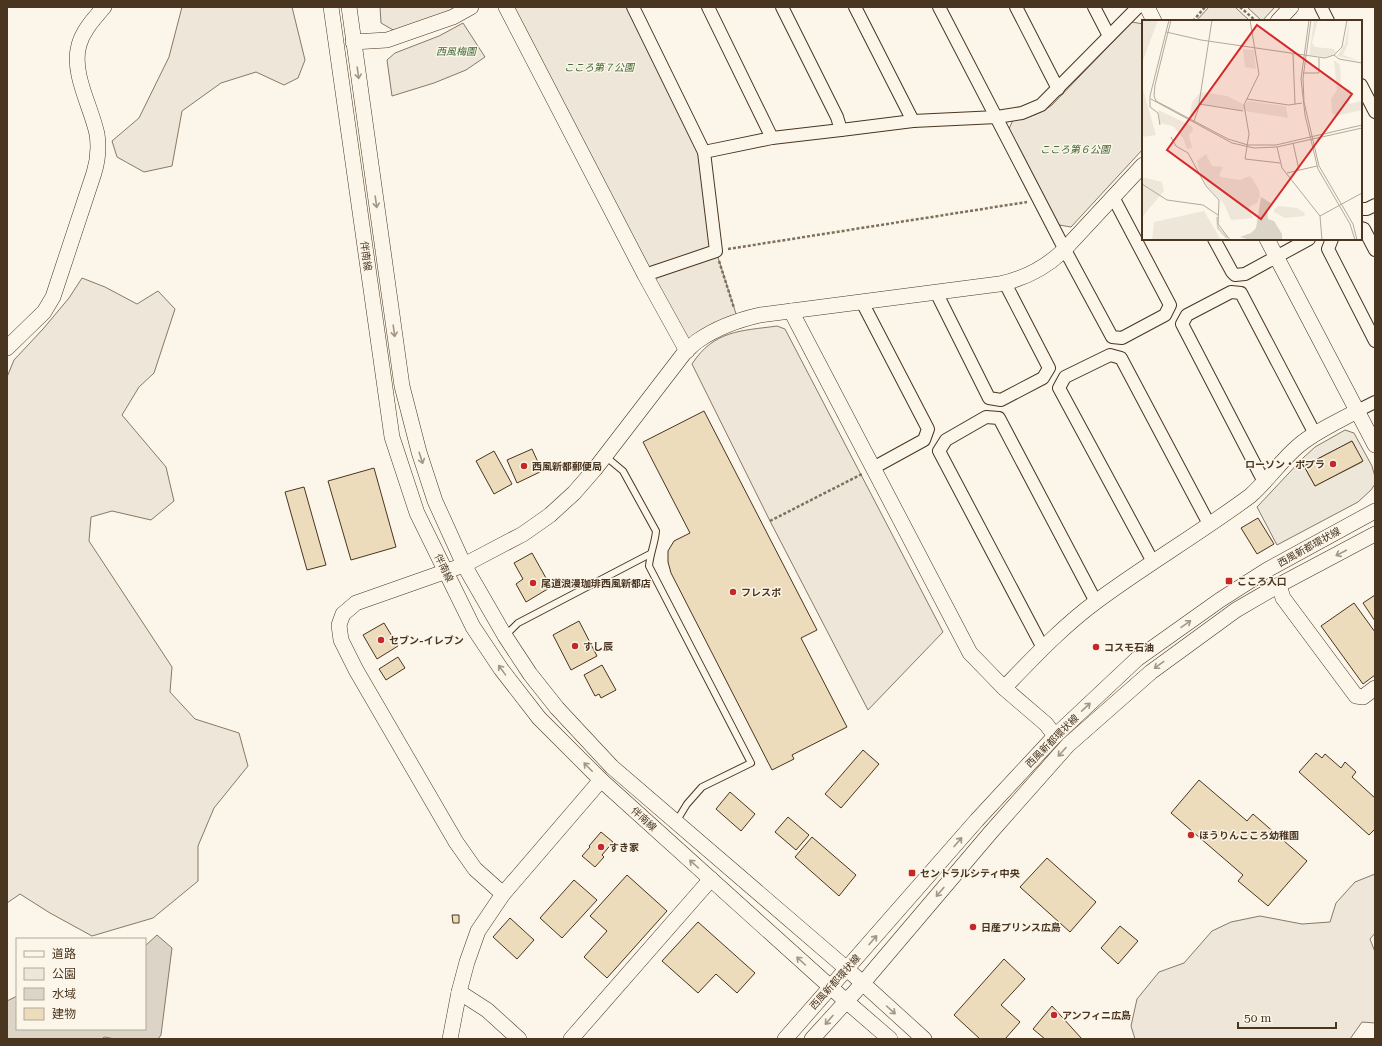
<svg xmlns="http://www.w3.org/2000/svg" width="1382" height="1046" font-family="'Roboto Serif','Noto Sans JP',serif">
<rect width="100%" height="100%" fill="#fbf6e9"/>
<!-- green -->
<g fill="#ede6d9" stroke="#887966">
<polygon points="182,7 292,7 305,60 298,78 284,85 256,72 221,83 182,111 172,166 144,172 117,157 112,141 139,118 169,57"/>
<polygon points="380,7 471,7 402,35 381,23"/>
<polygon points="506,7 631,7 704,152 716,251 738,320 687,351"/>
<polygon points="1209,7 1235,7 1250,21 1196,21"/>
<polygon points="1247,7 1275,7 1262,21"/>
<path d="M 1132,22 L 1143,24 L 1143,149 L 1071,227 L 1059,225 L 1008,131 L 1013,120 C 1028,118 1040,114 1052,105 Z"/>
<polygon points="463,23 485,57 466,70 434,83 392,96 387,60 395,53 439,36"/>
<polygon points="82,278 105,287 137,304 158,291 175,309 154,373 139,387 122,415 166,467 174,501 151,520 112,511 91,517 89,541 172,667 170,692 195,719 239,733 248,766 214,808 198,846 198,881 153,918 92,936 50,913 20,894 7,903 7,377 14,360 43,329 69,298"/>
<path d="M 777,326 L 785,329 L 943,632 L 868,710 L 770,521 L 692,364 C 714,330 741,331 777,326 Z"/>
<polygon points="1375,874 1375,933 1370,939 1375,952 1375,1023 1362,1022 1350,1039 1135,1039 1131,1026 1137,999 1159,972 1184,963 1212,931 1231,922 1260,916 1302,924 1330,922 1336,903 1355,882"/>
</g>
<!-- parking -->
<path fill="#ede7d9" stroke="#887966" fill-rule="evenodd" d="M 1345,430 L 1354,433 L 1372,466 L 1375,477 L 1375,484 L 1371,490 L 1358,502 L 1277,545 L 1257,507 L 1304,457 L 1315,447 ZM 1352,441 L 1362,462 L 1315,486 L 1304,466 Z"/>
<!-- water -->
<polygon fill="#dcd4c6" stroke="#887966" points="157,935 172,948 161,1035 158,1039 115,1039 104,1037 102,1039 7,1039 7,1001 17,996 17,1029 145,1029 145,946"/>
<!-- building -->
<g fill="#ecdcbc" stroke="#4a3520">
<polygon points="704,411 817,630 801,638 847,727 792,755 794,759 772,770 671,573 668,562 668,551 674,541 690,533 643,442"/>
<polygon points="1352,441 1363,461 1315,486 1304,466"/>
<polygon points="532,449 542,471 517,483 507,460"/>
<polygon points="494,451 512,484 494,494 476,461"/>
<polygon points="374,468 396,547 351,560 328,481"/>
<polygon points="304,487 326,565 307,570 285,492"/>
<polygon points="1258,518 1274,544 1257,554 1241,528"/>
<polygon points="532,553 551,587 526,602 516,584 523,579 514,563"/>
<polygon points="1375,595 1375,621 1363,603"/>
<polygon points="1354,603 1375,632 1375,675 1363,684 1321,626"/>
<polygon points="579,621 597,656 571,670 553,635"/>
<polygon points="384,623 398,646 377,659 363,635"/>
<polygon points="398,657 405,668 386,680 379,669"/>
<polygon points="602,665 616,690 601,698 599,694 595,696 584,675"/>
<polygon points="863,750 879,764 841,808 825,794"/>
<polygon points="1316,753 1322,758 1325,754 1341,768 1345,762 1356,772 1352,777 1375,798 1375,829 1369,835 1299,772"/>
<polygon points="1199,780 1247,821 1253,814 1307,861 1268,906 1238,881 1243,875 1171,813"/>
<polygon points="730,792 755,814 741,831 716,809"/>
<polygon points="788,817 809,835 796,850 775,832"/>
<polygon points="601,832 613,842 602,855 604,857 595,867 582,856 590,847 589,846"/>
<polygon points="812,837 856,875 839,896 795,857"/>
<polygon points="1047,858 1096,902 1070,932 1020,887"/>
<polygon points="627,875 667,911 607,978 584,957 607,931 590,916"/>
<polygon points="574,880 597,900 562,938 540,918"/>
<polygon points="452,915 459,915 459,923 453,923"/>
<polygon points="510,918 534,940 517,959 493,937"/>
<polygon points="698,922 755,973 737,993 716,974 698,993 662,961"/>
<polygon points="1120,926 1138,941 1118,964 1101,948"/>
<polygon points="1004,959 1025,979 1001,1005 1020,1022 1005,1039 980,1039 954,1015"/>
<polygon points="1052,1006 1082,1039 1045,1039 1033,1029"/>
</g>
<g fill="none" stroke-linecap="round" stroke-linejoin="round">
<defs>
<g id="service">
<path d="M 605,456 L 623,471 L 656,531 C 655,543 650,554 649,566 L 751,763 L 702,787 L 687,804 L 676,822"/>
<polyline points="506,635 518,623 650,554"/>
</g>
<g id="minor">
<polyline points="633,7 704,152 716,251 645,275"/>
<polyline points="708,7 772,138"/>
<polyline points="782,7 837,117 841,130"/>
<polyline points="855,7 913,121"/>
<polyline points="939,7 1065,250 1112,337 1122,338 1165,315 1170,305 1113,197"/>
<polyline points="1016,7 1058,89"/>
<polyline points="1094,7 1109,36"/>
<polyline points="1321,7 1328,21"/>
<polyline points="1361,85 1375,112"/>
<polyline points="704,152 772,138 841,130 913,121 997,117 1022,113 1041,105 1138,7"/>
<polyline points="1361,209 1367,209 1375,205"/>
<polyline points="1361,228 1364,229 1375,250"/>
<polyline points="1214,239 1232,272 1235,275 1245,274 1309,239"/>
<polyline points="1332,239 1328,249 1375,341"/>
<polyline points="936,292 989,398 1001,400 1043,378 1049,368 1005,283"/>
<polyline points="862,302 928,429 924,440 873,468"/>
<polyline points="1357,411 1375,402"/>
<polyline points="1264,482 1182,324 1187,315 1231,292 1241,293 1315,434"/>
<polyline points="1153,562 1059,388 1065,377 1110,355 1121,358 1209,524"/>
<polyline points="1043,648 939,451 946,440 986,417 999,418 1096,602"/>
</g>
<g id="tertiary">
<polyline points="331,7 392,437 417,513 473,627 501,669 539,718 601,780 846,1001 890,1039"/>
<polyline points="349,7 402,386 419,452 435,501 464,565 505,636 530,674 557,708 612,767 847,969 924,1039"/>
<polyline points="506,7 645,275 687,351"/>
<polyline points="1147,7 1154,21"/>
<polyline points="1278,21 1291,7"/>
<polyline points="353,42 387,40 453,17 471,7"/>
<polyline points="1267,239 1375,445"/>
<polyline points="791,311 970,653 1004,688 1046,724 1055,736"/>
<path d="M 7,348 L 44,312 L 53,297 L 94,173 C 98,160 99,147 97,134 C 91,106 71,73 79,45 C 83,30 94,19 104,7"/>
<polyline points="1279,585 1283,598 1356,696 1363,697 1375,688"/>
<path d="M 1004,688 C 1034,657 1063,626 1097,601 C 1147,564 1200,533 1250,496 C 1267,481 1280,462 1297,447 C 1314,432 1337,422 1357,411"/>
<path d="M 503,894 L 475,869 L 456,842 L 356,670 L 341,640 L 339,625 L 343,614 L 356,603 L 464,565 L 523,534 L 550,515 L 574,493 L 595,469 L 685,352 C 690,348 694,343 699,340 C 718,327 738,320 760,315 L 999,284 C 1024,279 1044,269 1063,251 L 1143,165"/>
<polyline points="459,992 487,1010 519,1039"/>
<polyline points="450,1039 459,992 467,962 478,931 503,894 601,780"/>
<polyline points="571,1039 711,879"/>
<polyline points="785,1039 977,820 1055,736 1137,659 1220,600 1267,570 1375,511"/>
<polyline points="812,1039 862,984 991,832 1068,745 1151,672 1236,610 1279,585 1375,534"/>
</g>
</defs>
<!-- service casing -->
<use href="#service" stroke="#4a3520" stroke-width="8"/>
<!-- minor casing -->
<use href="#minor" stroke="#4a3520" stroke-width="14"/>
<!-- tertiary casing -->
<use href="#tertiary" stroke="#4a3520" stroke-width="16"/>
<!-- path -->
<g stroke="#7f6f5c" stroke-width="2.5" stroke-dasharray="3 2" stroke-linecap="butt">
<polyline points="1240,7 1256,21"/>
<polyline points="1193,21 1205,7"/>
<polyline points="728,249 1027,202"/>
<polyline points="719,261 734,308"/>
<polyline points="770,521 862,474"/>
</g>
<!-- service -->
<use href="#service" stroke="#fbf6e9" stroke-width="6"/>
<!-- minor -->
<use href="#minor" stroke="#fbf6e9" stroke-width="12"/>
<!-- tertiary -->
<use href="#tertiary" stroke="#fbf6e9" stroke-width="15"/>
</g>
<!-- one-way arrows -->
<defs><path id="oneway-shaft" d="M-6 0H5M1.5-3L5.5 0L1.5 3" fill="none" stroke-width="1.6" stroke-linecap="round" stroke-linejoin="round"/></defs>
<g stroke="#a29684">
<use href="#oneway-shaft" transform="translate(358 73) rotate(82)"/>
<use href="#oneway-shaft" transform="translate(376 202) rotate(82)"/>
<use href="#oneway-shaft" transform="translate(394 331) rotate(82)"/>
<use href="#oneway-shaft" transform="translate(421 458) rotate(72)"/>
<use href="#oneway-shaft" transform="translate(1341 553) rotate(152)"/>
<use href="#oneway-shaft" transform="translate(1186 624) rotate(-35)"/>
<use href="#oneway-shaft" transform="translate(1159 665) rotate(144)"/>
<use href="#oneway-shaft" transform="translate(502 670) rotate(-126)"/>
<use href="#oneway-shaft" transform="translate(1086 707) rotate(-43)"/>
<use href="#oneway-shaft" transform="translate(1062 752) rotate(132)"/>
<use href="#oneway-shaft" transform="translate(588 767) rotate(-135)"/>
<use href="#oneway-shaft" transform="translate(958 842) rotate(-49)"/>
<use href="#oneway-shaft" transform="translate(694 864) rotate(-138)"/>
<use href="#oneway-shaft" transform="translate(940 892) rotate(130)"/>
<use href="#oneway-shaft" transform="translate(873 940) rotate(-49)"/>
<use href="#oneway-shaft" transform="translate(801 961) rotate(-138)"/>
<use href="#oneway-shaft" transform="translate(891 1010) rotate(42)"/>
<use href="#oneway-shaft" transform="translate(829 1020) rotate(131)"/>
</g>
<!-- markers -->
<g fill="#c62828" stroke="#fbf6e9" stroke-width="1.5">
<circle cx="1333" cy="464" r="4"/>
<circle cx="524" cy="466" r="4"/>
<rect x="1225" y="577" width="8" height="8" rx="2"/>
<circle cx="533" cy="583" r="4"/>
<circle cx="733" cy="592" r="4"/>
<circle cx="381" cy="640" r="4"/>
<circle cx="575" cy="646" r="4"/>
<circle cx="1096" cy="647" r="4"/>
<circle cx="1191" cy="835" r="4"/>
<circle cx="601" cy="847" r="4"/>
<rect x="908" y="869" width="8" height="8" rx="2"/>
<circle cx="973" cy="927" r="4"/>
<circle cx="1054" cy="1015" r="4"/>
</g>
<g text-anchor="middle" dominant-baseline="central" stroke-width="3" stroke-linejoin="round" paint-order="stroke">
<!-- park labels -->
<g font-size="10" font-style="italic" fill="#436837" stroke="#fbf6e9">
<text x="456" y="51">西風梅園</text>
<text x="599" y="67">こころ第７公園</text>
<text x="1075" y="149">こころ第６公園</text>
</g>
<!-- street labels -->
<g font-size="10" fill="#4a3520" stroke="#fbf6e9">
<text transform="translate(366 256) rotate(82)">伴南線</text>
<text transform="translate(1309 547) rotate(-29)">西風新都環状線</text>
<text transform="translate(444 568) rotate(64)">伴南線</text>
<text transform="translate(1052 741) rotate(-45)">西風新都環状線</text>
<text transform="translate(644 819) rotate(42)">伴南線</text>
<text transform="translate(835 982) rotate(-48)">西風新都環状線</text>
</g>
<!-- poi labels -->
<g font-size="10" font-weight="bold" fill="#4a3520" stroke="#fbf6e9" text-anchor="start">
<text x="1325" y="464" text-anchor="end">ローソン・ポプラ</text>
<text x="532" y="466">西風新都郵便局</text>
<text x="1237" y="581">こころ入口</text>
<text x="541" y="583">尾道浪漫珈琲西風新都店</text>
<text x="741" y="592">フレスポ</text>
<text x="389" y="640">セブン-イレブン</text>
<text x="583" y="646">すし辰</text>
<text x="1104" y="647">コスモ石油</text>
<text x="1199" y="835">ほうりんこころ幼稚園</text>
<text x="609" y="847">すき家</text>
<text x="920" y="873">セントラルシティ中央</text>
<text x="981" y="927">日産プリンス広島</text>
<text x="1062" y="1015">アンフィニ広島</text>
</g>
</g>
<!-- overview -->
<g transform="translate(1142 20)">
<rect width="220" height="220" fill="#fbf6e9"/>
<path d="M 0,0 L 16,0 L 0,43 ZM 172,0 L 176,0 L 170,23 L 173,27 L 192,29 L 194,32 L 190,35 L 183,37 L 167,35 ZM 207,0 L 206,24 L 201,35 L 217,41 L 195,36 L 203,24 ZM 101,29 L 112,30 L 114,49 L 103,47 ZM 192,40 L 198,45 L 199,68 L 209,69 L 207,84 L 220,81 L 220,90 L 194,96 L 190,93 L 189,79 L 195,70 ZM 0,66 L 14,115 L 0,117 ZM 59,72 L 85,76 L 103,85 L 106,81 L 144,86 L 146,98 L 103,91 L 102,88 L 101,91 L 57,84 L 52,97 L 48,95 L 50,82 ZM 16,90 L 50,106 L 51,110 L 47,115 L 50,128 L 45,129 L 41,118 L 31,106 L 18,103 ZM 64,134 L 70,146 L 81,147 L 77,155 L 79,157 L 98,160 L 107,156 L 110,158 L 117,170 L 118,176 L 115,183 L 107,187 L 111,198 L 89,200 L 82,184 L 66,167 L 58,152 L 55,141 ZM 0,157 L 20,162 L 22,171 L 0,197 ZM 137,186 L 155,188 L 163,193 L 162,196 L 143,198 L 132,192 L 132,189 ZM 62,191 L 79,220 L 10,220 L 12,202 Z" fill="#ede6d9"/>
<path d="M 119,177 L 129,183 L 129,187 L 125,189 L 126,199 L 132,201 L 140,214 L 140,220 L 108,220 L 98,217 L 109,213 L 114,208 Z" fill="#dcd4c6"/>
<path fill="none" stroke="#dcd4c6" stroke-width="2" d="M 75,197 L 76,208 L 85,218"/>
<path fill="none" stroke="#b4a999" stroke-width="1" d="M 29,0 L 13,65 L 12,76 L 14,81 L 86,119 L 106,125 L 134,125 L 220,105M 108,0 L 117,54 L 102,85 L 107,114 L 103,139 L 138,143M 167,0 L 159,59 L 163,95 L 176,149 L 208,204 L 213,220M 169,0 L 161,58 L 162,82 L 177,146 L 211,204 L 215,220M 24,12 L 59,20 L 183,38 L 192,35 L 200,27 L 205,0M 151,34 L 153,84M 192,35 L 197,39 L 220,43M 161,53 L 177,53 L 177,38M 9,79 L 90,123 L 112,128 L 135,127 L 220,108M 105,79 L 147,85 L 160,83M 57,84 L 101,91M 52,101 L 56,90 L 70,0M 18,105 L 16,93 L 8,87 L 8,76 L 27,0M 29,117 L 34,126 L 46,133 L 64,166 L 77,180 L 76,204 L 88,220M 151,123 L 157,150M 135,127 L 140,148 L 178,196 L 180,220M 145,153 L 175,146M 0,164 L 25,180 L 61,185 L 76,195M 178,196 L 220,173"/>
<path fill="#d62828" fill-opacity="0.15" stroke="#d62828" stroke-width="2" d="M 115,5 L 210,74 L 119,199 L 25,130 Z"/>
<rect width="220" height="220" fill="none" stroke="#4a3520" stroke-width="2"/>
</g>
<!-- border -->
<rect width="1382" height="1046" fill="none" stroke="#4a3520" stroke-width="16"/>
<!-- legend -->
<rect x="16" y="938" width="130" height="92" fill="#fbf6e9" stroke="#b4a999"/>
<rect x="24" y="951" width="20" height="6" fill="#fbf6e9" stroke="#b4a999"/>
<text x="52" y="958" font-size="12" fill="#4a3520">道路</text>
<rect x="24" y="968" width="20" height="12" fill="#ede6d9" stroke="#b4a999"/>
<text x="52" y="978" font-size="12" fill="#4a3520">公園</text>
<rect x="24" y="988" width="20" height="12" fill="#dcd4c6" stroke="#b4a999"/>
<text x="52" y="998" font-size="12" fill="#4a3520">水域</text>
<rect x="24" y="1008" width="20" height="12" fill="#ecdcbc" stroke="#b4a999"/>
<text x="52" y="1018" font-size="12" fill="#4a3520">建物</text>
<!-- scale -->
<path d="M1238 1022v6h98v-6" fill="none" stroke="#4a3520" stroke-width="2"/>
<text x="1244" y="1022" font-size="12" fill="#4a3520" stroke="#fbf6e9" stroke-width="3" paint-order="stroke">50 m</text>
</svg>
